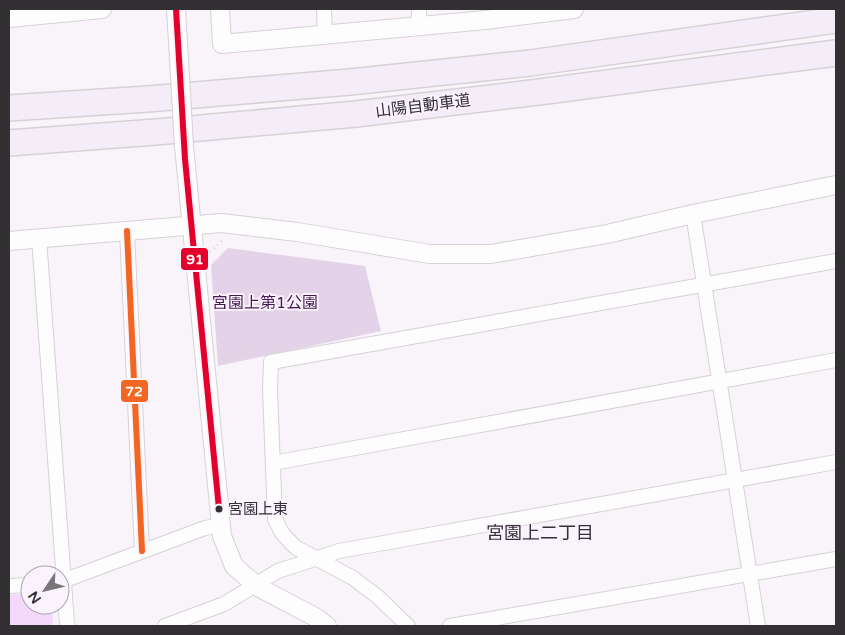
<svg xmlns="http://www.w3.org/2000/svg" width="845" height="635" font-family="'Varela Round','Noto Sans JP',sans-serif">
<rect width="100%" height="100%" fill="#f9f4fa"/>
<!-- green -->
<polygon fill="#e4d2e8" points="228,248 365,266 381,331 218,366 211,265"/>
<!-- water -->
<polygon fill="#f5d9fd" points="30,593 30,605 52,605 53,626 9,626 9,595"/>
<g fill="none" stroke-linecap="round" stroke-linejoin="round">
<defs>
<g id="minor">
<polyline points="324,9 325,35"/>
<polyline points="419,9 419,26"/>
<polyline points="693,214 758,626"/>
<polyline points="127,231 142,551"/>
<polyline points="39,238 67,624 68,626"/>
<polyline points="273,463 836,360"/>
<polyline points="60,582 205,528 221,525"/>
<polyline points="9,586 30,585"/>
<polyline points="165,626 224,604 278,571 339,551 836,462"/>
<polyline points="408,626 378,597 353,578 295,547 282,533 275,519 270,390 271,362 836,261"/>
<polyline points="450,626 836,559"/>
</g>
<g id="tertiary">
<polyline points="176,9 179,59"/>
<polyline points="220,9 222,44 486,20 574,9"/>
<polyline points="9,18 102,9"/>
<polyline points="184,146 222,536 234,566 258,587 317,618 327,626"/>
<polyline points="9,241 221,223 297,232 429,254 491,254 607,234 693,214 836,185"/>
</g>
<g id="motorway">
<polyline points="9,108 148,99 350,82 530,63 836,20"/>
<polyline points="9,143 156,132 356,114 539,92 836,53"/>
</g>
</defs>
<!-- minor casing -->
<use href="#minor" stroke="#d5d1d5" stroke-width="16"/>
<!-- tertiary casing -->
<use href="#tertiary" stroke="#d5d1d5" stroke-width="20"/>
<!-- motorway casing -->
<use href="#motorway" stroke="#d4d2d5" stroke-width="28"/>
<!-- path -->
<g stroke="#d7d5d8" stroke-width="3" stroke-dasharray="1 4" stroke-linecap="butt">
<polyline points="210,252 222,241"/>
<polyline points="297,317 311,315"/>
<polyline points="221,358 255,350"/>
</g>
<!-- minor -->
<use href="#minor" stroke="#fefdfe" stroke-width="14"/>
<!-- tertiary -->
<use href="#tertiary" stroke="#fefdfe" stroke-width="18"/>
<!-- motorway -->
<use href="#motorway" stroke="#f4ecf6" stroke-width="25"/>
<defs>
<polyline id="tertiary-bridge" points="179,59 184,146"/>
</defs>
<!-- tertiary-bridge casing -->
<use href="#tertiary-bridge" stroke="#d5d1d5" stroke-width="20" stroke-linecap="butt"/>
<!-- tertiary-bridge -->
<use href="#tertiary-bridge" stroke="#fefdfe" stroke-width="18"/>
<defs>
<polyline id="bus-1" points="176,9 185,159 219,509"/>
<polyline id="bus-2" points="127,231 142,551"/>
</defs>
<!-- bus-1 casing -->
<use href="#bus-1" stroke="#faf2fc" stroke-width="10"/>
<!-- bus-2 casing -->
<use href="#bus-2" stroke="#faf2fc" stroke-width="10"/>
<!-- bus-1 -->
<use href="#bus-1" stroke="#e4002b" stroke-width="6"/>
<!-- bus-2 -->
<use href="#bus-2" stroke="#f26522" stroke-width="6"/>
</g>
<!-- markers -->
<circle fill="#333034" stroke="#faf2fc" stroke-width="2" cx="219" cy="509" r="4.5"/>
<g text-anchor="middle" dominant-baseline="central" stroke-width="4" stroke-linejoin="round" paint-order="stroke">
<!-- bus labels -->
<g font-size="15" fill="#333034" stroke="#faf2fc" text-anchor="start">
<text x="228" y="509">宮園上東</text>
</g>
<!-- street labels -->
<g font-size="16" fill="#333034" stroke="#faf2fc">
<text transform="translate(423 106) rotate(-7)">山陽自動車道</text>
</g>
<!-- park labels -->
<g font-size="16" fill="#461851" stroke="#faf2fc">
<text x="265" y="303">宮園上第1公園</text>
</g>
<!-- neighbourhood labels -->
<g font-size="18" fill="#333034" stroke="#faf2fc">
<text x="540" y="533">宮園上二丁目</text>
</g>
</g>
<g stroke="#faf2fc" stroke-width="2">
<rect x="180" y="247" width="29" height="24" rx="5" fill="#e4002b"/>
<rect x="120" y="379" width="29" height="24" rx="5" fill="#f26522"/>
</g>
<g font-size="14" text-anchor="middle" font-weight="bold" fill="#fff">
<text x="195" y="264">91</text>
<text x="134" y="396">72</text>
</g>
<!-- border -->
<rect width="845" height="635" fill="none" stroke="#333034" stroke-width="20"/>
<!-- north arrow -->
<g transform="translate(45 590) rotate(235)"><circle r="24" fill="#faf2fc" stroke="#aaa4ac"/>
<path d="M0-4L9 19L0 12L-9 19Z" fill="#787579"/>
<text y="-8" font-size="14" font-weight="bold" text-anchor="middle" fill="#333034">N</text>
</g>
</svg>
